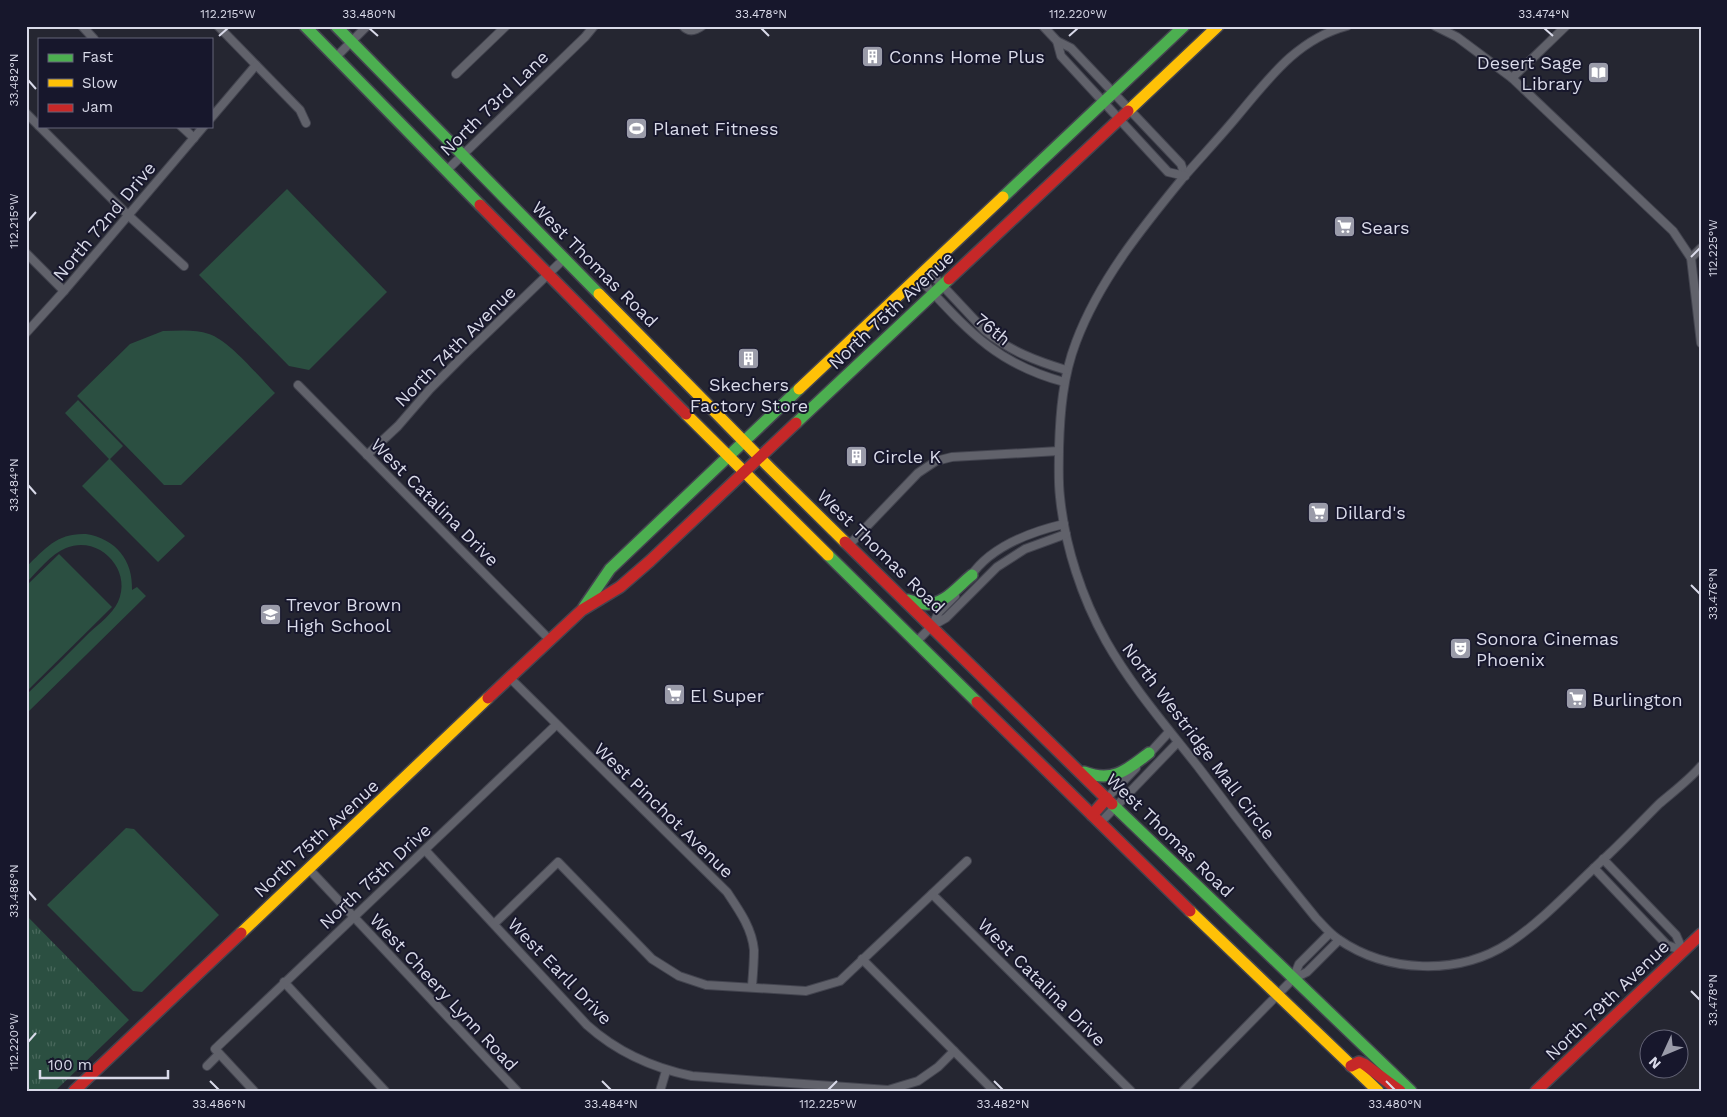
<svg xmlns="http://www.w3.org/2000/svg" width="1727" height="1117" font-family="'Work Sans',sans-serif">
<defs>
<pattern id="grass-tufts" width="24" height="20" patternUnits="userSpaceOnUse" patternTransform="scale(1.25)"><rect width="24" height="20" fill="#2b4f41"/><path d="M3 7l-1-3M5 7V3M7 7l1-3M15 17l-1-3M17 17v-4M19 17l1-3" fill="none" stroke="#49685c"/></pattern>
</defs>
<rect width="100%" height="100%" fill="#252631"/>
<!-- grass -->
<polygon fill="url(#grass-tufts)" points="26,915 129,1020 55,1091 26,1091"/>
<!-- garden -->
<g fill="#2b4f41">
<polygon points="287,189 387,292 309,370 289,366 199,275"/>
<path d="M 163,331 C 178,331 195,329 209,334 C 230,341 259,377 275,393 L 181,485 L 164,485 L 77,396 L 130,344 Z"/>
<polygon points="78,400 123,446 110,459 185,536 158,562 82,486 109,459 65,413"/>
<path d="M 86,534 C 116,539 133,560 132,590 L 137,587 L 146,596 L 26,714 L 26,695 C 47,675 68,654 89,633 C 99,624 112,614 118,602 C 133,570 99,534 66,548 C 51,554 38,571 26,583 L 26,567 C 46,548 57,533 86,534 Z"/>
<polygon points="59,554 112,607 26,692 26,586"/>
<polygon points="126,828 134,829 219,915 142,992 133,991 47,905"/>
</g>
<g fill="none" stroke-linecap="round" stroke-linejoin="round">
<defs>
<g id="street">
<polyline points="82,26 94,39"/>
<polyline points="218,26 300,110 306,123"/>
<path d="M 683,26 C 689,33 695,31 702,26"/>
<polyline points="1043,26 1057,41 1071,48 1181,164 1185,176"/>
<path d="M 1347,26 C 1298,39 1270,77 1239,114 C 1221,136 1201,157 1182,179 C 1141,229 1099,281 1076,342 C 1063,376 1060,412 1059,448 C 1059,465 1058,481 1060,497 C 1065,547 1082,598 1106,641 C 1132,687 1167,727 1199,768 C 1237,819 1276,869 1316,918 C 1323,925 1329,933 1338,939 C 1387,973 1458,976 1509,943 C 1544,920 1577,883 1608,855 C 1626,838 1642,821 1659,804 C 1673,792 1689,780 1701,766"/>
<polyline points="1435,26 1457,37 1512,78 1673,231 1691,258 1701,343"/>
<polyline points="1057,41 1061,56 1168,172 1185,176"/>
<polyline points="335,58 367,26"/>
<polyline points="456,74 506,26"/>
<polyline points="1512,78 1566,26"/>
<polyline points="26,113 39,126"/>
<polyline points="211,118 256,65"/>
<polyline points="39,126 129,216 184,266"/>
<polyline points="181,126 194,138"/>
<polyline points="446,171 585,37 594,26"/>
<polyline points="26,253 64,291"/>
<polyline points="1691,258 1701,248"/>
<path d="M 926,268 L 985,331 C 1010,351 1036,361 1066,370"/>
<path d="M 918,277 C 966,328 994,363 1064,382"/>
<polyline points="26,333 64,291 204,126"/>
<polyline points="298,385 550,640"/>
<polyline points="367,455 398,426 430,389 463,356 565,258"/>
<polyline points="849,545 918,473 936,461 952,457 1059,451"/>
<path d="M 970,577 C 990,547 1030,532 1064,524"/>
<polyline points="932,626 939,612 955,596"/>
<polyline points="916,642 932,626 946,618 997,567 1025,549 1066,534"/>
<path d="M 510,678 L 727,892 C 739,910 752,928 754,950 C 754,962 753,974 752,986"/>
<polyline points="1147,756 1169,732"/>
<polyline points="1107,798 1136,768"/>
<polyline points="1100,823 1178,742"/>
<path d="M 425,850 L 587,1025 C 617,1052 653,1068 692,1076 L 888,1090 L 918,1081 L 938,1067 L 954,1051"/>
<polyline points="1603,859 1676,935 1683,951"/>
<polyline points="1594,868 1667,945 1683,951"/>
<polyline points="309,869 517,1091"/>
<polyline points="932,894 1131,1091"/>
<polyline points="494,924 558,862 652,959 679,976 706,985 806,991 840,981 967,861"/>
<polyline points="862,959 994,1091"/>
<polyline points="1293,979 1299,964 1330,933"/>
<polyline points="284,982 385,1091"/>
<polyline points="207,1066 219,1054"/>
<polyline points="254,1091 215,1049 556,725"/>
<polyline points="660,1091 666,1071"/>
<polyline points="1183,1091 1293,979 1307,972 1339,940"/>
</g>
<g id="fast">
<polyline points="305,26 480,205"/>
<polyline points="336,26 599,294"/>
<polyline points="1003,197 1184,26"/>
<polyline points="796,423 949,279"/>
<polyline points="828,555 977,702"/>
<path d="M 908,600 C 913,601 919,604 924,604 C 944,606 958,586 972,575"/>
<polyline points="584,607 610,569 799,389"/>
<path d="M 1084,772 C 1113,783 1127,770 1149,753"/>
<polyline points="1112,804 1411,1091"/>
</g>
<g id="slow">
<polyline points="1128,111 1218,26"/>
<polyline points="599,294 770,468 845,542"/>
<polyline points="799,389 1003,197"/>
<polyline points="686,414 828,555"/>
<polyline points="1190,911 1378,1091"/>
<polyline points="241,933 488,698"/>
</g>
<g id="jam">
<polyline points="480,205 686,414"/>
<polyline points="949,279 1128,111"/>
<polyline points="845,542 1112,804"/>
<polyline points="488,698 582,610 620,587 650,561 796,423"/>
<polyline points="977,702 1190,911"/>
<polyline points="1092,815 1107,798"/>
<polyline points="1351,1066 1359,1062 1364,1064 1400,1091"/>
<polyline points="74,1091 241,933"/>
<polyline points="1536,1091 1701,934"/>
</g>
</defs>
<!-- street casing -->
<use href="#street" stroke="#43444f" stroke-width="10"/>
<!-- fast casing -->
<use href="#fast" stroke="#43444f" stroke-width="14"/>
<!-- slow casing -->
<use href="#slow" stroke="#43444f" stroke-width="14"/>
<!-- jam casing -->
<use href="#jam" stroke="#43444f" stroke-width="14"/>
<!-- street -->
<use href="#street" stroke="#61626b" stroke-width="8"/>
<!-- fast -->
<use href="#fast" stroke="#4caf50" stroke-width="11"/>
<!-- slow -->
<use href="#slow" stroke="#ffc107" stroke-width="11"/>
<!-- jam -->
<use href="#jam" stroke="#c62828" stroke-width="11"/>
</g>
<!-- ticks -->
<path fill="none" stroke="#d9dae9" stroke-width="2" d="M 369,28 L 378,36M 761,28 L 769,36M 1544,28 L 1553,36M 219,36 L 228,28M 1069,36 L 1078,28M 28,80 L 36,89M 28,221 L 36,212M 1691,257 L 1700,248M 28,485 L 36,494M 1691,585 L 1700,594M 28,891 L 36,900M 1691,991 L 1700,1000M 28,1042 L 36,1033M 210,1081 L 219,1090M 602,1081 L 611,1090M 994,1081 L 1003,1090M 1386,1081 L 1395,1090M 828,1090 L 837,1081"/>
<!-- icons -->
<defs>
<symbol id="building-square" viewBox="-11 -11 22 22"><rect x="-9" y="-9" width="18" height="18" rx="4" fill="#9a9ba9" stroke="#17172c"/><path d="M-4-6H4V6H1V3H-1V6H-4ZM-2.5-4.3h1.7v1.8h-1.7ZM.8-4.3h1.7v1.8H.8ZM-2.5-1h1.7V.8h-1.7ZM.8-1h1.7V.8H.8Z" fill="#fff"/></symbol>
<symbol id="library-square" viewBox="-11 -11 22 22"><rect x="-9" y="-9" width="18" height="18" rx="4" fill="#9a9ba9" stroke="#17172c"/><path d="M-6-4Q-3-5.5-.7-3.5V5Q-3 3-6 4ZM6-4Q3-5.5 .7-3.5V5Q3 3 6 4Z" fill="#fff"/></symbol>
<symbol id="stadium-square" viewBox="-11 -11 22 22"><rect x="-9" y="-9" width="18" height="18" rx="4" fill="#9a9ba9" stroke="#17172c"/><path d="M0-5a6.5 5 0 1 0 0 10a6.5 5 0 1 0 0-10ZM-3.5-1.8h7v3.6h-7Z" fill="#fff"/></symbol>
<symbol id="supermarket-square" viewBox="-11 -11 22 22"><rect x="-9" y="-9" width="18" height="18" rx="4" fill="#9a9ba9" stroke="#17172c"/><path d="M-6-5.5h2.5l.6 2H6L4.5 2H-2.5L-4.4-4H-6ZM-1.5 3.2a1.3 1.3 0 1 0 .1 0ZM3 3.2a1.3 1.3 0 1 0 .1 0Z" fill="#fff"/></symbol>
<symbol id="school-square" viewBox="-11 -11 22 22"><rect x="-9" y="-9" width="18" height="18" rx="4" fill="#9a9ba9" stroke="#17172c"/><path d="M0-5L7-2L0 1L-7-2ZM-4 1L0 2.5L4 1V4Q0 6-4 4Z" fill="#fff"/></symbol>
<symbol id="theatre-square" viewBox="-11 -11 22 22"><rect x="-9" y="-9" width="18" height="18" rx="4" fill="#9a9ba9" stroke="#17172c"/><path d="M-5-5.5Q0-4 5-5.5V0Q5 5 0 6Q-5 5-5 0ZM-3.3-2.5H-1v1.5H-3.3ZM1-2.5H3.3v1.5H1ZM-2.8 1Q0 5.5 2.8 1Z" fill="#fff"/></symbol>
</defs>
<g fill-rule="evenodd">
<use href="#building-square" x="860" y="44" width="25" height="25"/>
<use href="#library-square" x="1586" y="60" width="25" height="25"/>
<use href="#stadium-square" x="624" y="116" width="25" height="25"/>
<use href="#supermarket-square" x="1332" y="214" width="25" height="25"/>
<use href="#building-square" x="736" y="346" width="25" height="25"/>
<use href="#building-square" x="844" y="444" width="25" height="25"/>
<use href="#supermarket-square" x="1306" y="500" width="25" height="25"/>
<use href="#school-square" x="258" y="602" width="25" height="25"/>
<use href="#theatre-square" x="1448" y="636" width="25" height="25"/>
<use href="#supermarket-square" x="662" y="682" width="25" height="25"/>
<use href="#supermarket-square" x="1564" y="686" width="25" height="25"/>
</g>
<g text-anchor="middle" dominant-baseline="central" stroke-width="4" stroke-linejoin="round" paint-order="stroke">
<!-- poi labels -->
<g font-size="18" fill="#d9dae9" stroke="#17172c" text-anchor="start">
<text x="889" y="56">Conns Home Plus</text>
<text x="1582" y="62" text-anchor="end">Desert Sage<tspan x="1582" dy="21">Library</tspan></text>
<text x="653" y="128">Planet Fitness</text>
<text x="1361" y="227">Sears</text>
<text x="749" y="384" text-anchor="middle">Skechers<tspan x="749" dy="21">Factory Store</tspan></text>
<text x="873" y="456">Circle K</text>
<text x="1335" y="512">Dillard's</text>
<text x="286" y="604">Trevor Brown<tspan x="286" dy="21">High School</tspan></text>
<text x="1476" y="638">Sonora Cinemas<tspan x="1476" dy="21">Phoenix</tspan></text>
<text x="690" y="695">El Super</text>
<text x="1592" y="699">Burlington</text>
</g>
<!-- street labels -->
<g font-size="18" fill="#d9dae9" stroke="#17172c">
<text transform="translate(494 103) rotate(-44)">North 73rd Lane</text>
<text transform="translate(104 221) rotate(-50)">North 72nd Drive</text>
<text transform="translate(595 264) rotate(45)">West Thomas Road</text>
<text transform="translate(891 310) rotate(-43)">North 75th Avenue</text>
<text transform="translate(993 329) rotate(39)">76th</text>
<text transform="translate(455 346) rotate(-45)">North 74th Avenue</text>
<text transform="translate(435 502) rotate(45)">West Catalina Drive</text>
<text transform="translate(881 551) rotate(44)">West Thomas Road</text>
<text transform="translate(1199 741) rotate(53)">North Westridge Mall Circle</text>
<text transform="translate(664 810) rotate(44)">West Pinchot Avenue</text>
<text transform="translate(1170 835) rotate(44)">West Thomas Road</text>
<text transform="translate(316 838) rotate(-43)">North 75th Avenue</text>
<text transform="translate(375 876) rotate(-43)">North 75th Drive</text>
<text transform="translate(560 971) rotate(46)">West Earll Drive</text>
<text transform="translate(1042 982) rotate(45)">West Catalina Drive</text>
<text transform="translate(444 992) rotate(47)">West Cheery Lynn Road</text>
<text transform="translate(1607 1000) rotate(-44)">North 79th Avenue</text>
</g>
</g>
<!-- border -->
<rect width="1727" height="1117" fill="none" stroke="#17172c" stroke-width="55"/>
<!-- legend -->
<rect x="38" y="38" width="175" height="90" fill="#17172c" stroke="#656578"/>
<rect x="48" y="54" width="25" height="8" fill="#4caf50" stroke="#656578"/>
<text x="82" y="62" font-size="15" fill="#d9dae9">Fast</text>
<rect x="48" y="79" width="25" height="8" fill="#ffc107" stroke="#656578"/>
<text x="82" y="88" font-size="15" fill="#d9dae9">Slow</text>
<rect x="48" y="104" width="25" height="8" fill="#c62828" stroke="#656578"/>
<text x="82" y="112" font-size="15" fill="#d9dae9">Jam</text>
<!-- north arrow -->
<g transform="translate(1664 1054) rotate(226)"><circle r="24" fill="#17172c" stroke="#656578"/>
<path d="M0-4L9 19L0 12L-9 19Z" fill="#9a9ba9"/>
<text y="-8" font-size="14" font-weight="bold" text-anchor="middle" fill="#d9dae9">N</text>
</g>
<!-- scale -->
<path d="M40 1070v8h128v-8" fill="none" stroke="#d9dae9" stroke-width="2.5"/>
<text x="48" y="1070" font-size="15" fill="#d9dae9" stroke="#17172c" stroke-width="4" paint-order="stroke">100 m</text>
<rect x="28" y="28" width="1672" height="1062" fill="none" stroke="#d9dae9" stroke-width="2"/>
<g font-size="12" text-anchor="middle" fill="#d9dae9">
<text x="228" y="18">112.215°W</text>
<text x="369" y="18">33.480°N</text>
<text x="761" y="18">33.478°N</text>
<text x="1078" y="18">112.220°W</text>
<text x="1544" y="18">33.474°N</text>
<text transform="translate(14 80) rotate(-90)" y="4">33.482°N</text>
<text transform="translate(14 221) rotate(-90)" y="4">112.215°W</text>
<text transform="translate(1713 248) rotate(-90)" y="4">112.225°W</text>
<text transform="translate(14 485) rotate(-90)" y="4">33.484°N</text>
<text transform="translate(1713 594) rotate(-90)" y="4">33.476°N</text>
<text transform="translate(14 891) rotate(-90)" y="4">33.486°N</text>
<text transform="translate(1713 1000) rotate(-90)" y="4">33.478°N</text>
<text transform="translate(14 1042) rotate(-90)" y="4">112.220°W</text>
<text x="219" y="1108">33.486°N</text>
<text x="611" y="1108">33.484°N</text>
<text x="828" y="1108">112.225°W</text>
<text x="1003" y="1108">33.482°N</text>
<text x="1395" y="1108">33.480°N</text>
</g>
</svg>
